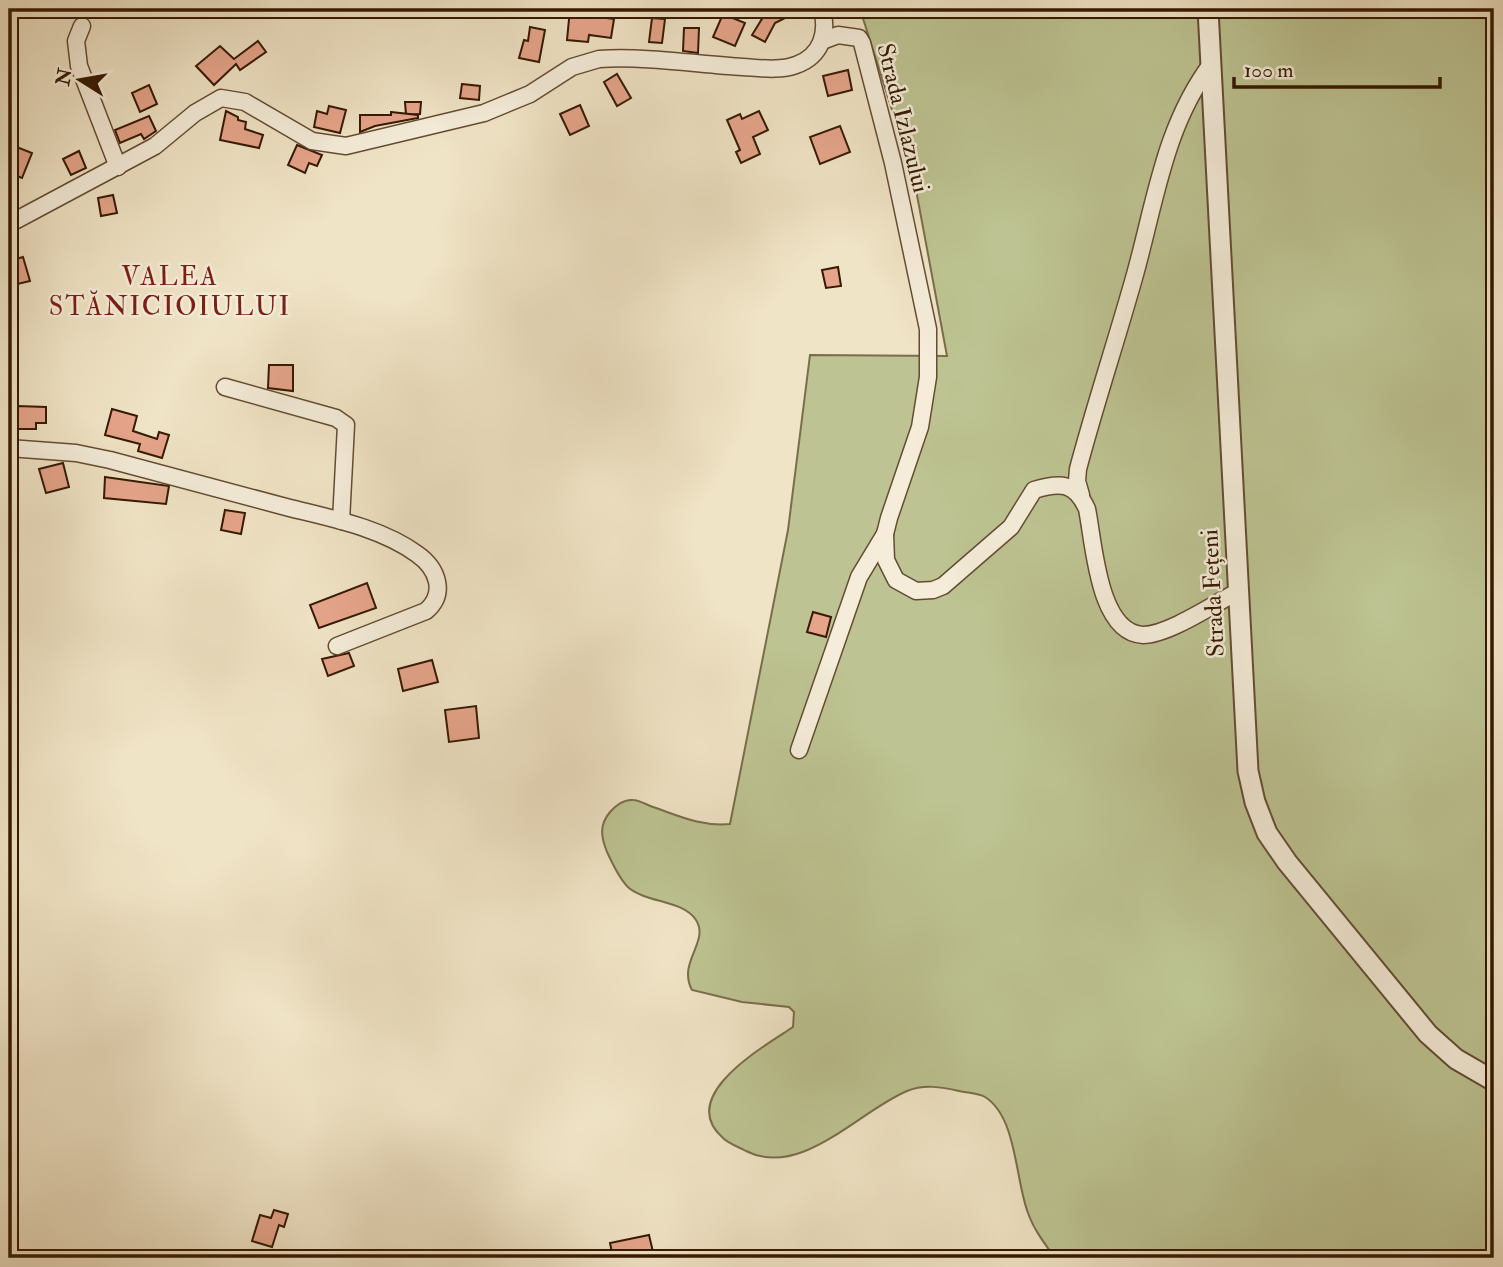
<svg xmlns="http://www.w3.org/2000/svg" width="1503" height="1267" font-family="'IM FELL Double Pica',serif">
<rect width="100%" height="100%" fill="#f0e4c6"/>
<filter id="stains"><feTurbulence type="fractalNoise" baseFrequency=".00286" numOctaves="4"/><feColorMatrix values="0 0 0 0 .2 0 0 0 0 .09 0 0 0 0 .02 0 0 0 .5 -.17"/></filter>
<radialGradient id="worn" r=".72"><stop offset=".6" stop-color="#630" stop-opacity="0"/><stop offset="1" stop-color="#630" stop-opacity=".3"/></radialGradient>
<!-- green -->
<path fill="#bdc392" stroke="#796e4a" stroke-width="2" d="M 860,9 L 1494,9 L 1494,1258 L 1055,1258 C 1045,1244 1034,1230 1028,1213 C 1015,1179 1017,1117 985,1097 C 978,1093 967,1093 959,1091 C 942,1087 924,1084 907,1091 C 859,1111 801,1179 746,1151 C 739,1147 729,1144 723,1138 C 675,1096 765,1046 793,1027 L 794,1012 L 789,1007 L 742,1002 L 692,990 C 677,962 710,942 696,920 C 683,900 647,903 629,888 C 619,879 613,864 607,852 C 601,837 599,825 610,812 C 615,806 624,799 633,800 C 639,800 647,805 653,807 C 679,816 702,827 730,824 L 788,530 L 810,355 L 947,356 L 914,179 Z"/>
<!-- building -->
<g fill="#e6a58b" stroke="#351901" stroke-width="2">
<polygon points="570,9 592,10 591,16 614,19 611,38 589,35 588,42 567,40"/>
<polygon points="768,9 780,9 785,18 775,23 765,42 752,35"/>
<polygon points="723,14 745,23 735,46 713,37"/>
<polygon points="652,18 665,19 662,43 649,42"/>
<polygon points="530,27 545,30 539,62 519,58 524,40 528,41"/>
<polygon points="684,28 699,28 698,53 683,51"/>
<polygon points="258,41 266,52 240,70 236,64 214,85 196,66 220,46 234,59"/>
<polygon points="848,70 852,90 828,96 823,76"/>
<polygon points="617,74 631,98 617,106 604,82"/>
<polygon points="462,84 480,86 479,100 460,98"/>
<polygon points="149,85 157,104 140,112 132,93"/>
<polygon points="405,102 421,102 420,114 406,115"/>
<polygon points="580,105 589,126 570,135 560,114"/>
<polygon points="329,106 346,110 340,133 314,127 317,111 327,114"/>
<polygon points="226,111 238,117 238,120 246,122 245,129 263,135 259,148 220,140"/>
<polygon points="759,111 768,130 753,137 760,154 741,163 736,152 740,150 727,120 740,114 742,119"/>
<polygon points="391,112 418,115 418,118 375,126 360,132 360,115 391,115"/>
<polygon points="149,116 156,131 144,139 141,134 120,143 115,130"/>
<polygon points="840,126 850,152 820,164 810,137"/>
<polygon points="9,144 32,153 22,178 9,173"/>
<polygon points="297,145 322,155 317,166 309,163 305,173 288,165"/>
<polygon points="79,151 86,168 71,175 63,159"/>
<polygon points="113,195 117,213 101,216 98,198"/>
<polygon points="23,257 30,281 9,286 9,271 12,270 9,261"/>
<polygon points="838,267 841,286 826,288 822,270"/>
<polygon points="269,365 293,365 293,391 268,388"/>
<polygon points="17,406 46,407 46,423 36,423 36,429 16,429"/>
<polygon points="112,409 137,416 133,431 157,439 159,432 169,435 162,458 138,451 140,444 105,435"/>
<polygon points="63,463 69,487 46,493 39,469"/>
<polygon points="105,477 169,486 166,504 104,498"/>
<polygon points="225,510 245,513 241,534 221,530"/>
<polygon points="367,583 376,608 319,628 310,605"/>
<polygon points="813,612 831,617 826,637 807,632"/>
<polygon points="349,653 354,666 328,676 322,659"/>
<polygon points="432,660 438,682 403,691 398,669"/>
<polygon points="476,706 479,738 449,742 445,710"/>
<polygon points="274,1210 288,1214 284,1227 279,1225 272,1247 252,1241 260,1215 271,1218"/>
<polygon points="649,1235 654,1256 613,1258 610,1243"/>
</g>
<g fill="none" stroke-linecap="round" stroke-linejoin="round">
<defs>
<g id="minor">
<polyline points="82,26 76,41 79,66 118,167"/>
<path d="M 822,41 L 838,35 L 859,38 L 862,43 L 893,163 L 928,329 L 928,377 L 920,427 L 889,518 L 885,534 L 886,560 L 896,580 L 916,591 L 933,590 L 943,586 L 1011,527 L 1034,490 C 1060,482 1075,482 1087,509 C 1094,543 1098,633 1143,635 C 1168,635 1214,604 1237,592"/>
<path d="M 9,224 L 155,146 L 195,113 L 221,98 L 245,102 L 312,141 L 346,146 L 484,113 L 530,94 L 572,67 L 599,59 C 646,56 695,64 743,67 C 760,68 780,71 796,65 C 822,56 828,32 822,9"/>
<polyline points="225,387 336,418 346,425 341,521"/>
<path d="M 9,448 L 76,453 L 110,460 C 169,476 228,491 286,507 C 329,518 380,527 417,554 C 437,568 447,593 426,611 L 337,646"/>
<path d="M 1081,495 L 1077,481 L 1078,469 C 1095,405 1116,342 1134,278 C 1155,204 1164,126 1212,63"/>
<polyline points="799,750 859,577 885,534"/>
</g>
<polyline id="tertiary" points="1208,9 1248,771 1255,802 1267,833 1287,862 1428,1034 1456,1059 1494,1081"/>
</defs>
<!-- minor casing -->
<use href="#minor" stroke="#644c32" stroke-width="19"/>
<!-- tertiary casing -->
<use href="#tertiary" stroke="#644c32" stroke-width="23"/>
<!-- minor -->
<use href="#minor" stroke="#f5edda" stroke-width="16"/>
<!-- tertiary -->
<use href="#tertiary" stroke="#f5edda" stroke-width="19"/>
</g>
<g text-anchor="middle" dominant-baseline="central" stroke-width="5" stroke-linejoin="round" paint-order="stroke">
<!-- street labels -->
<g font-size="24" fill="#351901" stroke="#f5edda">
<text transform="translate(903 118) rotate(76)">Strada Izlazului</text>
<text transform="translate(1213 593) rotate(-93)">Strada Fețeni</text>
</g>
<!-- neighbourhood labels -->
<g font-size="26" letter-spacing="2" fill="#7a1f14" stroke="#f5edda">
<text x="170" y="277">VALEA<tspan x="170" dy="30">STĂNICIOIULUI</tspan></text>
</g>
</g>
<!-- margin -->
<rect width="1503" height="1267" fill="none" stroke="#f0e4c6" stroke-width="35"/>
<rect x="10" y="10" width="1482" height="1246" fill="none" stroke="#351901" stroke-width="3.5"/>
<rect x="18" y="18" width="1468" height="1232" fill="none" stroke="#351901" stroke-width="2"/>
<!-- north arrow -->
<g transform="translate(80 80) rotate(281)" stroke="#f5edda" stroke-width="5" paint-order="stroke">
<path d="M0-5L12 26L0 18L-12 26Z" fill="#351901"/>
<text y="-10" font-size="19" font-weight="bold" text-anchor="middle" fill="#351901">N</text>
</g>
<!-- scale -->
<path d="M1234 77v10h206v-10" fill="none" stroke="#351901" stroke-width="3.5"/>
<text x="1244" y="77" font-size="21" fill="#351901" stroke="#f5edda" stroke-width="5" paint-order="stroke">100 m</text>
<rect width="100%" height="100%" filter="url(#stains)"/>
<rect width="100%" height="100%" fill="url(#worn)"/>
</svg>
